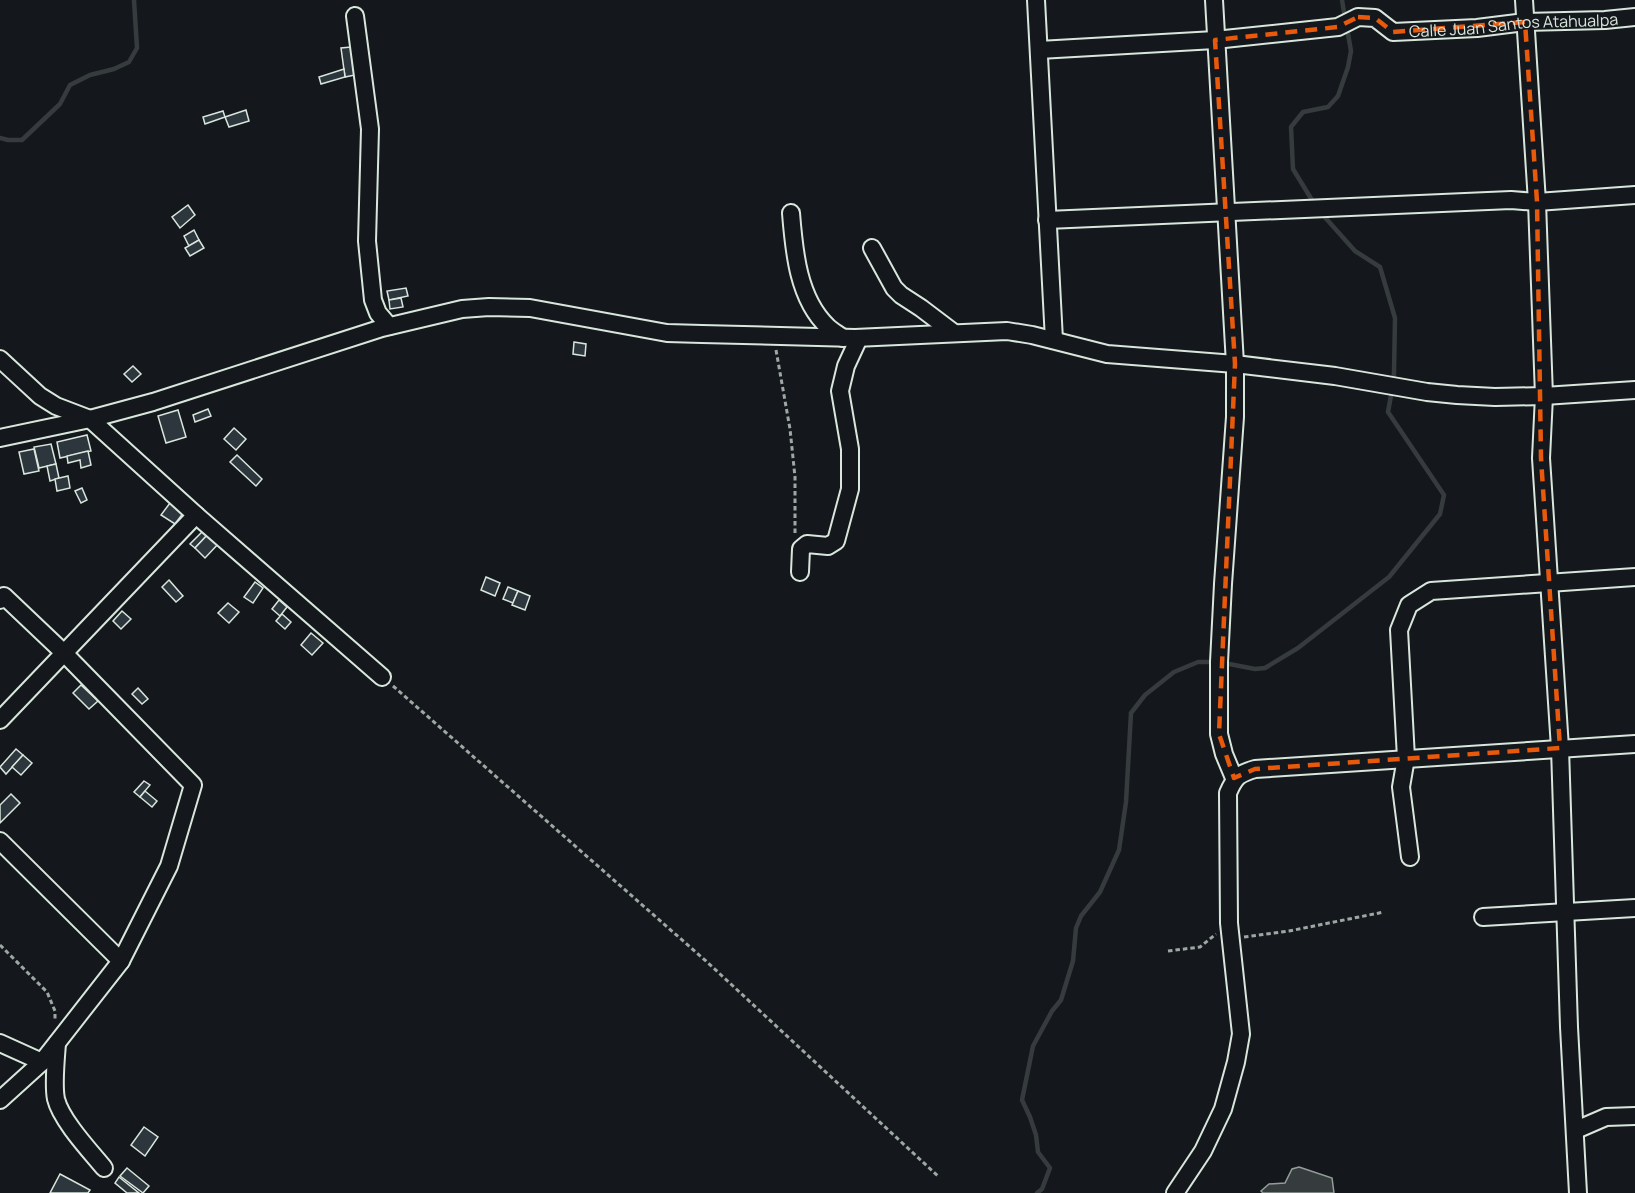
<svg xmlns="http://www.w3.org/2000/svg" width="1635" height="1193" font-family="Manrope,sans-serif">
<rect width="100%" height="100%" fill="#14181c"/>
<!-- water -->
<polygon fill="#363b3e" stroke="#939e99" stroke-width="1.5" points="1299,1167 1332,1178 1334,1193 1263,1193 1261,1191 1269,1184 1285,1183 1292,1169"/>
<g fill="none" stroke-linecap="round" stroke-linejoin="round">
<!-- stream -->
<g stroke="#363b3e" stroke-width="4.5">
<polyline points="1342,0 1345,19"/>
<polyline points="0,138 8,140 22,140 60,104 70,85 90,75 114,69 129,62 137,48 134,0"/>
<polyline points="1315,205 1293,169 1291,127 1303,112 1328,107 1338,96 1348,67 1351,51 1347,28"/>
<polyline points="1322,214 1355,251 1380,267 1395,318 1394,373 1393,381"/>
<polyline points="1037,1193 1042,1189 1050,1168 1038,1152 1036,1135 1030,1117 1022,1100 1033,1046 1052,1011 1061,1000 1073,961 1076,928 1081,916 1100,892 1119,850 1126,802 1131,713 1145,695 1174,672 1198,662 1219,662 1255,669 1265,668 1298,648 1389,577 1440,514 1444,495 1388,412 1392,390"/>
</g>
</g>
<!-- building -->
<g fill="#2c363c" stroke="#d8e6dc" stroke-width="1.5">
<polygon points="351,47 355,75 345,77 341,48"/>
<polygon points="344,69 345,77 321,84 319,77"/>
<polygon points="246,110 249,121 229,127 225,117"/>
<polygon points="223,111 225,117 205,124 203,117"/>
<polygon points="188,205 195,215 180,228 172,217"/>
<polygon points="194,230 199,240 189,246 184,236"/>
<polygon points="199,240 204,248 190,256 185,248"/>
<polygon points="406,288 408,296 389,300 387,291"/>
<polygon points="401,298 403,307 390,309 389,300"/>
<polygon points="574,342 586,344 585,356 573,354"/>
<polygon points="133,366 141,374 132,382 124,374"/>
<polygon points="208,409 211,416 195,422 193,415"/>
<polygon points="178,410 186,437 166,443 158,416"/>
<polygon points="234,428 246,439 236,450 224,439"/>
<polygon points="87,435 91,451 60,458 57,442"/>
<polygon points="51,444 56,464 39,468 34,447"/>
<polygon points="34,449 39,471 24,474 19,452"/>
<polygon points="88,451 91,465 81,468 80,460 68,463 67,456"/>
<polygon points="237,455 262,479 256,486 230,462"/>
<polygon points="56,464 59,478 50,481 47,466"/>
<polygon points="68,476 70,488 57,491 55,479"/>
<polygon points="82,488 87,500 81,503 75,491"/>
<polygon points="170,503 184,512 175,524 161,515"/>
<polygon points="206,528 210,532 195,548 190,544"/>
<polygon points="210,532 220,542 205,558 195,548"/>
<polygon points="486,577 500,583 495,596 481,590"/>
<polygon points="169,580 183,596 176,602 162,587"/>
<polygon points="255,582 263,588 253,603 244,597"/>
<polygon points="508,587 518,591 513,603 503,599"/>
<polygon points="518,591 530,596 525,610 512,605"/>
<polygon points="279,600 287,607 280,616 272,609"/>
<polygon points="228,603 239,612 229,623 218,613"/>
<polygon points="122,611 131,619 121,629 113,621"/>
<polygon points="282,614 291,622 285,629 276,621"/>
<polygon points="311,633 323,643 312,655 301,645"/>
<polygon points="81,685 98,701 89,709 73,693"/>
<polygon points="138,688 148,699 142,704 132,694"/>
<polygon points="16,749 23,755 6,774 0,767"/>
<polygon points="23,755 32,763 21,775 12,767"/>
<polygon points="144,781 150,785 140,797 134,792"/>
<polygon points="145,791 157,801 152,807 140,797"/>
<polygon points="11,794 20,803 0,823 0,805"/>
<polygon points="144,1127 158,1137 145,1156 131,1145"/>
<polygon points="127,1168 149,1186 143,1193 120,1176"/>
<polygon points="60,1174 90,1190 88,1193 50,1193"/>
<polygon points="119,1177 139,1193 127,1193 115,1183"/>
</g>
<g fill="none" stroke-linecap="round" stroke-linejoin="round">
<defs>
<g id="minor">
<polyline points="1036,0 1054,340"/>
<polyline points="1214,0 1235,364 1235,417 1223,584 1219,662 1219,734 1224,754 1234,778"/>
<polyline points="1524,0 1537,202 1544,396 1541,458 1560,748 1569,1027 1578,1193"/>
<polyline points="355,16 370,129 367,241 373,300 378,313 389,326"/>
<path id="s1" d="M 1039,50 L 1215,40 L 1338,27 L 1358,17 L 1375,18 L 1393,32 L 1477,28 L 1525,22 L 1605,20 L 1635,17"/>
<path d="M 791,213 C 794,251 798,299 828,327 C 832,331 838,334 843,338"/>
<polyline points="1047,220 1511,200 1537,202 1635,195"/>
<polyline points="872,248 894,288 901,295 921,308 954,333"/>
<polyline points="0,359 40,396 56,406 90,419 196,515 382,677"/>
<polyline points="0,438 90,419 153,402 382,328 462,309 489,307 530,308 667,333 702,334 855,338 1007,331 1032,335 1107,354 1235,364 1335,376 1427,392 1457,395 1495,397 1544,396 1635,390"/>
<polyline points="800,572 801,549 807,544 828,546 836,541 850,489 850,449 840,391 846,366 859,338"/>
<polyline points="0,600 4,596 63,652 193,785 169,866 121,961 42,1062 0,1100"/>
<polyline points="0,720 196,515"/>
<polyline points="0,841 121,961"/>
<polyline points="1410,857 1401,787 1406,758 1399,630 1409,605 1431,591 1635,577"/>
<polyline points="1483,917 1635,908"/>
<polyline points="0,1043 42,1062"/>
<path d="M 57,1043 C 56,1058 53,1085 56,1099 C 61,1120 90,1151 104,1168"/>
<polyline points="1576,1130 1606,1117 1635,1116"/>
<path d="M 1175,1193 L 1203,1151 L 1223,1109 L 1236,1062 L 1241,1034 L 1229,923 L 1228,793 C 1235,777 1238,774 1255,769 L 1635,744"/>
</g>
</defs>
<!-- minor casing -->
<use href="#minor" stroke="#d8e6dc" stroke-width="20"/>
<!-- path -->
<g stroke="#9da8a2" stroke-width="3" stroke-dasharray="4.5 3" stroke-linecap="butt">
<polyline points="776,350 790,429 795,477 795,536"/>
<polyline points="393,686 706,961 939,1177"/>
<polyline points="1244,937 1289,931 1384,912"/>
<polyline points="0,945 47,992 55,1011 55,1020"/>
<polyline points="1168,951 1200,947 1216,934"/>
</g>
<!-- minor -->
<use href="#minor" stroke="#14181c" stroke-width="16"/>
</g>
<!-- marked area -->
<path fill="none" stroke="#e8590c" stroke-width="4.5" stroke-dasharray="12 8" stroke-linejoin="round" d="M 1358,17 L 1375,18 L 1393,32 L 1525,22 L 1537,202 L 1541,458 L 1560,748 L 1255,769 L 1234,778 L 1219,734 L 1235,364 L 1215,40 L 1338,27 Z"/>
<g text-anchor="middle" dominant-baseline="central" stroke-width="4.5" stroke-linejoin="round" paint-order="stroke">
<!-- street labels -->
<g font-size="16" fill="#d8e6dc" stroke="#14181c">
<text stroke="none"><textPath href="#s1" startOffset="483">Calle Juan Santos Atahualpa</textPath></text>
</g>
</g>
</svg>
